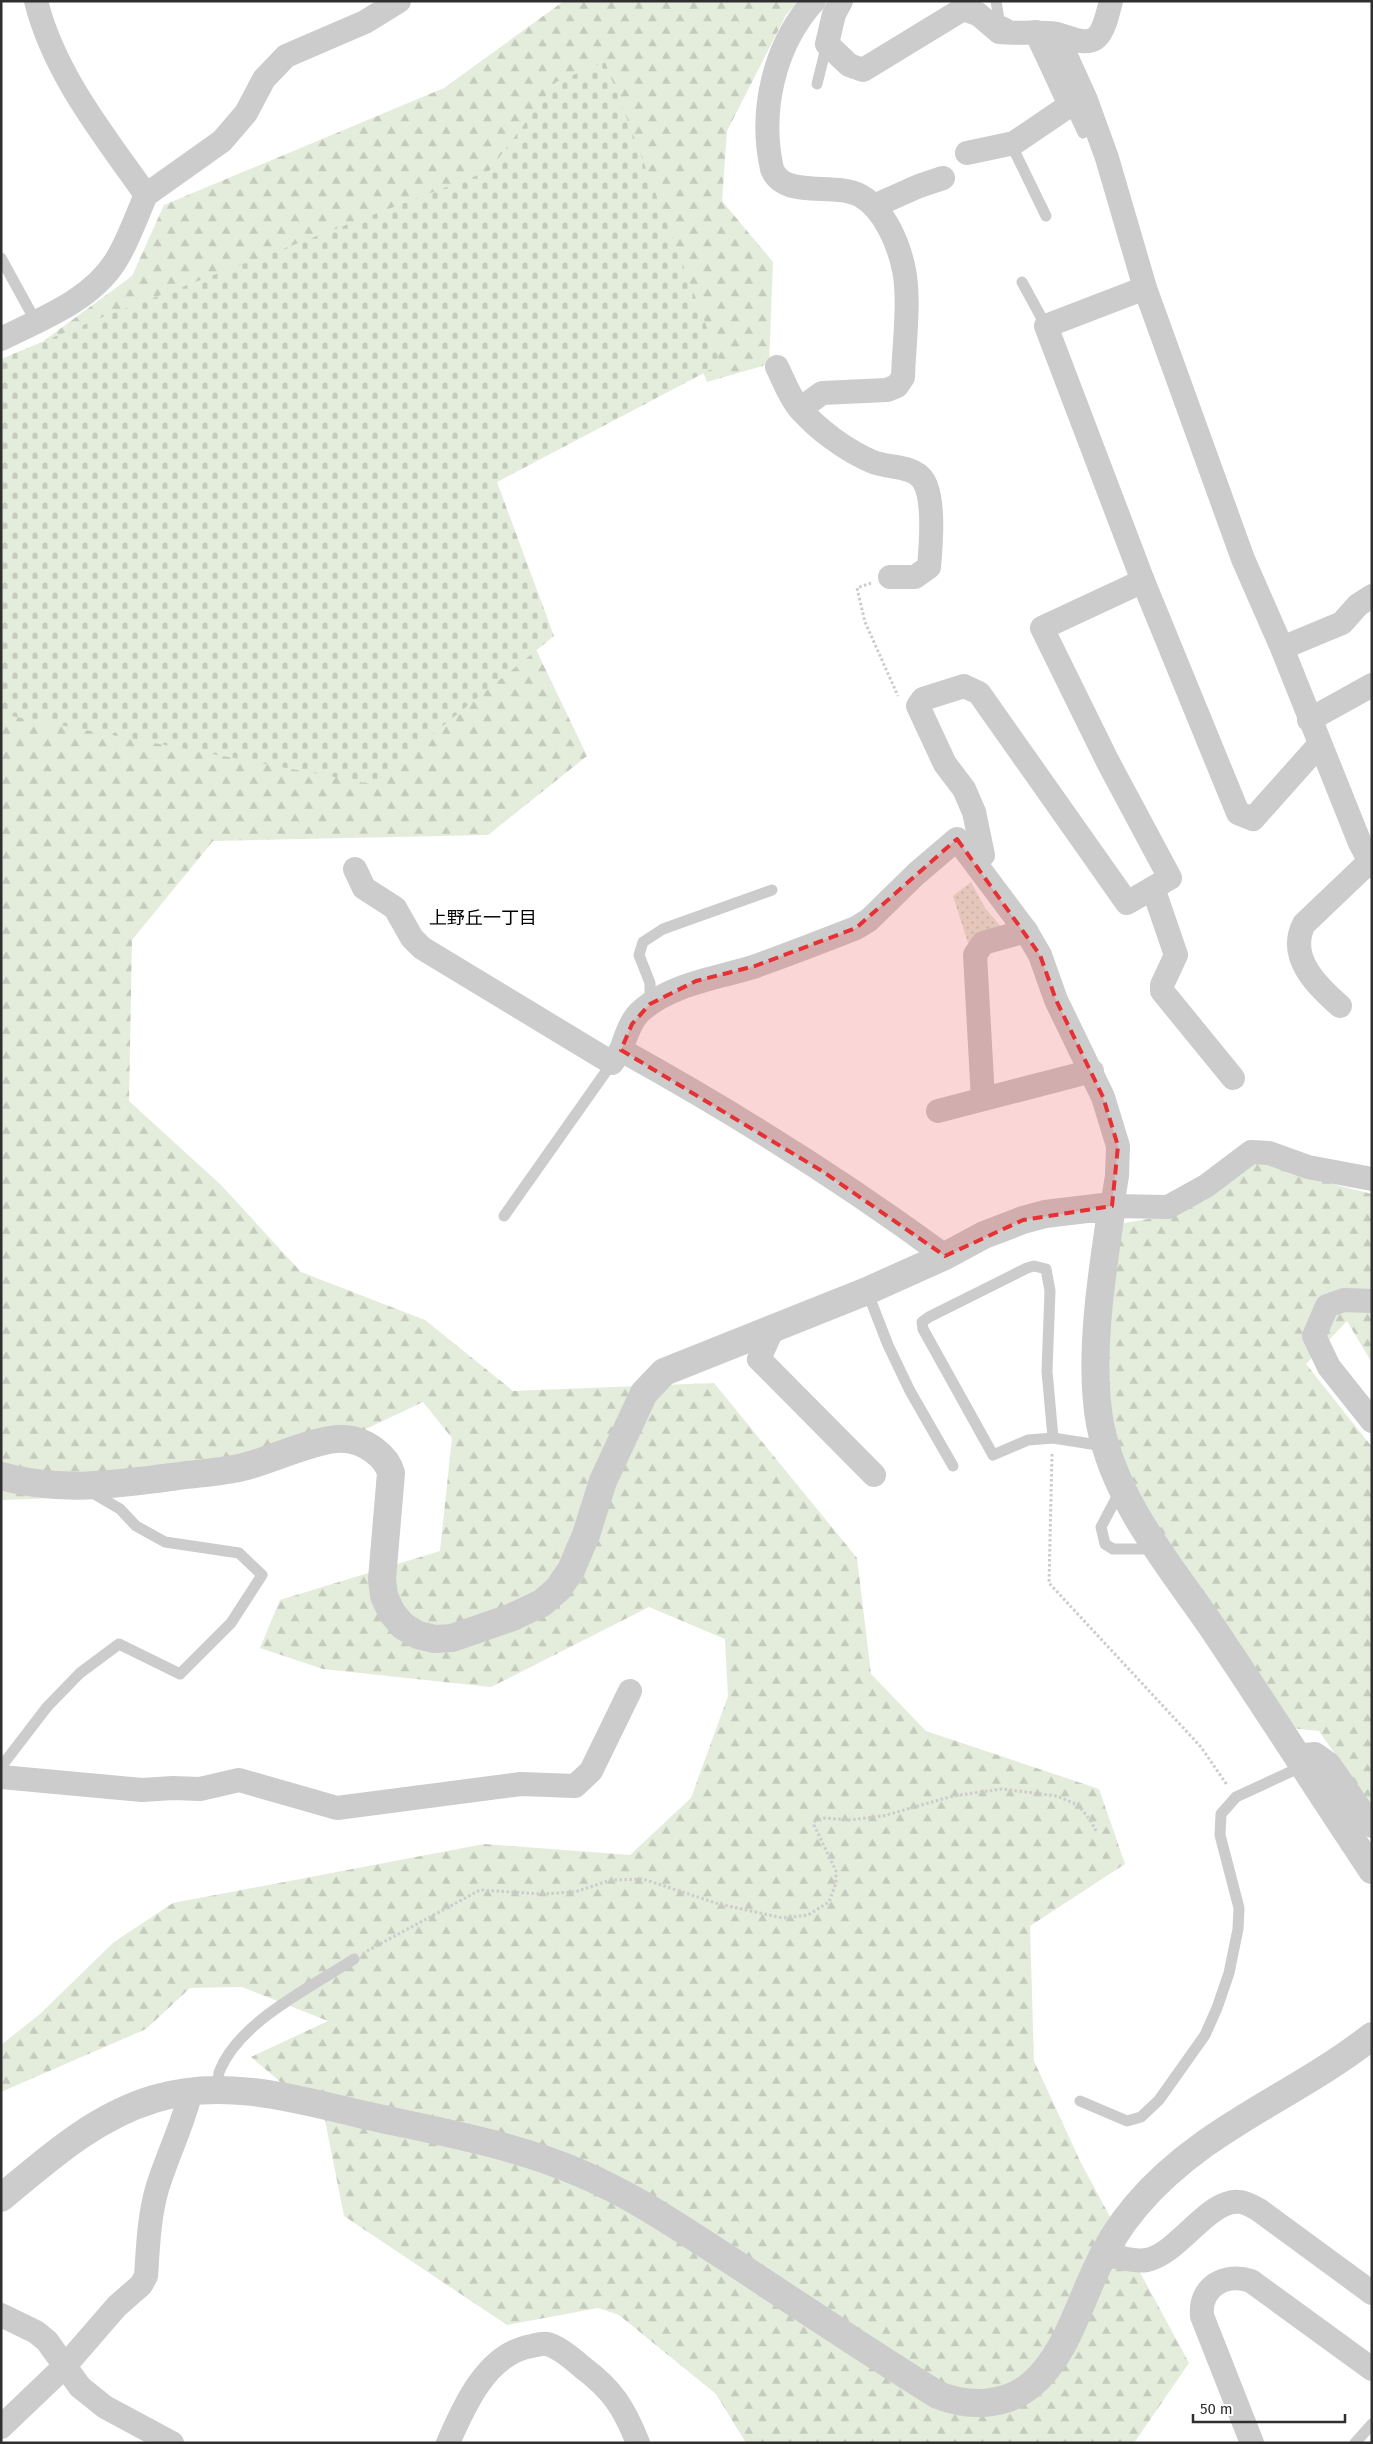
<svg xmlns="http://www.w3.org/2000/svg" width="1373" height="2444" font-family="'Fira Sans','Noto Sans JP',sans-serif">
<defs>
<pattern id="forest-firs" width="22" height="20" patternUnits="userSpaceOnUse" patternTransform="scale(1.25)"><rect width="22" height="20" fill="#e4ecdc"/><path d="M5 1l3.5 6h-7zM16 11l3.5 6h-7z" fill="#c4cbbd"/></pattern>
<pattern id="cemetery-stones" width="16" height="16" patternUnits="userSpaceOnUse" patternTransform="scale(1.25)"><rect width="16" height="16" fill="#e4ecdc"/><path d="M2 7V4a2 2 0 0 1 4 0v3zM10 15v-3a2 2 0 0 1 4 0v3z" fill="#c4cbbd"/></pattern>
<pattern id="park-dots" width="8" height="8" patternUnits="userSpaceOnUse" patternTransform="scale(1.25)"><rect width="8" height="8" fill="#e4ecdc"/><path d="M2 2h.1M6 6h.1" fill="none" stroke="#c4cbbd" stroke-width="1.8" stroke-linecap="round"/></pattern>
</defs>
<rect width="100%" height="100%" fill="#fff"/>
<!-- forest -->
<g fill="url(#forest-firs)">
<polygon points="564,1 799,1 786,15 727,131 722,201 773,262 769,364 707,382 620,164 163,379 519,614 587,756 488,835 213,841 132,940 129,1101 221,1185 301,1272 425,1320 513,1391 714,1383 857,1558 871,1674 926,1731 1099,1789 1125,1864 1030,1926 1034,2061 1081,2163 1189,2363 1134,2443 746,2443 716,2394 619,2315 598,2308 507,2325 344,2216 325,2120 251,2057 328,2021 242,1987 190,1988 146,2029 1,2092 1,2045 40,2014 114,1942 173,1903 484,1844 630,1855 691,1798 728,1696 725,1639 649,1607 491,1687 323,1669 260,1648 280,1600 440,1551 452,1438 423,1402 285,1467 142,1495 1,1500 1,714 8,714 34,348 132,276 164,205 444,88"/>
<polygon points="1271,1158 1336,1185 1372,1194 1372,1363 1347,1321 1306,1364 1372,1447 1372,1807 1319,1731 1290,1728 1154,1530 1114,1443 1103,1369 1118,1224 1178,1214 1245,1167"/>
</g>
<!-- cemetery -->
<polygon fill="url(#cemetery-stones)" points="605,62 721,364 497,482 554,636 371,784 1,714 1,359 100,318 489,171 556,82"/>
<!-- park -->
<polygon fill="url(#park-dots)" points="971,882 985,908 1003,929 968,943 953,896"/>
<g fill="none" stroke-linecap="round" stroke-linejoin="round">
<!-- path -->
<g stroke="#ccc" stroke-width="3" stroke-dasharray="2.5 2.5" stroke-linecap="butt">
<polyline points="871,583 857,588 865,622 898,696"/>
<polyline points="1052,1454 1049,1583 1201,1747 1227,1785"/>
<polyline points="367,1951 480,1890 542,1894 575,1892 611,1880 643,1879 719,1904 783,1918 808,1915 829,1902 836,1883 836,1871 814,1825 815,1821 825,1818 849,1820 883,1816 953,1796 1002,1789 1057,1796 1078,1805 1091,1821 1096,1831"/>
</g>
<!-- service -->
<g stroke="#ccc" stroke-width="11">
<polyline points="996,1 999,20 1008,24"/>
<polyline points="817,84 827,44"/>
<polyline points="1070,105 1083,133"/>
<polyline points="1011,144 1046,216"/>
<polyline points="1,258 36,322"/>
<polyline points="1022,282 1046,326"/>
<polyline points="650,1004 650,983 639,955 643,942 663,929 772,890"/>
<polyline points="504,1216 612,1063"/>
<polyline points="867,1291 888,1345 910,1391 953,1466"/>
<polyline points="1053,1438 1028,1440 993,1455 923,1329 922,1322 929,1317 1027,1268 1034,1266 1046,1269 1050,1291 1047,1371 1053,1438 1104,1446"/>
<polyline points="1120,1491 1101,1527 1105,1544 1113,1549 1155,1549"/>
<polyline points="1,1767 47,1707 80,1673 119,1644 180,1674 231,1623 262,1575 239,1553 165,1542 136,1526 120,1509 91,1492"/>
<path d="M 219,2089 C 219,2083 217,2075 220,2070 C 240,2021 312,1987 354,1959"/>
<polyline points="1080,2101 1127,2121 1141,2117 1159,2100 1205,2035 1217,2008 1229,1973 1238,1929 1239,1908 1220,1835 1221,1814 1236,1797 1303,1766"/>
<polyline points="1355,2443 1372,2424"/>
</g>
<!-- minor -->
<g stroke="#ccc" stroke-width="24">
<path d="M 841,1 L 834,14 L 827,44 L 849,65 L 863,70 L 963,9 L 978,14 L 999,32 C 1018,34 1037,31 1057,34 C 1068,37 1087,47 1097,37 C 1105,29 1108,12 1111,1"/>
<polyline points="1056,34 1086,100 1107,158 1145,288 1243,559 1282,648 1360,843 1372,866"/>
<polyline points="967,153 1014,143 1070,105 1036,32"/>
<polyline points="146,195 222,141 246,113 264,79 286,56 365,22 399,1"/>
<polyline points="874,206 919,186 943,178"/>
<polyline points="1145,288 1046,326 1143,581 1238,813 1253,819 1319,745"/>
<path d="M 1,339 C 41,319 90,301 115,262 C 128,242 136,217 146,195 C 104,135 54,74 36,1"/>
<path d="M 777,367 C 784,381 789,396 799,408 C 818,430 847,451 873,462 C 888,468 913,465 923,480 C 935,498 931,545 929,567 L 915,577 L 890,577"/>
<path d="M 800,409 L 822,393 L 887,390 L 897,386 L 903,377 C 904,345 910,300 904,270 C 899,245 885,210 861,196 C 835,181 784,200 772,169 C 759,111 774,45 814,1"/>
<polyline points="1282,648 1342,623 1358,605 1372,596"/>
<polyline points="1309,720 1372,685"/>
<polyline points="975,862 983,855 974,812 964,789 945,764 918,706 923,699 964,686 979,693 1127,903 1170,878 1108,762 1042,628 1143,581"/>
<path d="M 355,869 L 364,888 L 395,908 L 412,938 L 422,948 L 612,1063 L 621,1050 C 733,1112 842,1180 945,1256"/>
<polyline points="1153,888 1176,955 1162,985 1162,991 1233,1078"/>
<path d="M 1340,1006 C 1317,986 1287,957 1304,924 L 1369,862"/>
<path d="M 621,1050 C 626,1036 631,1019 642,1010 C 673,983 719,978 756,966 C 789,954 823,941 856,928 L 869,920 L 916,874 L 957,839 L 1026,931 L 1040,955 L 1056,1000 L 1103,1097 L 1118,1146 L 1117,1176 L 1112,1206 L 1168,1207 L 1206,1186 L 1251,1152 L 1269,1153 L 1308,1167 L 1372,1179"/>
<polyline points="983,1099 975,955 983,943 1026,931"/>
<polyline points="938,1111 1092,1071"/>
<polyline points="1372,1301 1344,1300 1327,1306 1314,1336 1329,1367 1372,1421"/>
<polyline points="772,1330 759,1359 874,1475"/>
<polyline points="1296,1756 1315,1754 1329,1764 1372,1826"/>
<polyline points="1,1777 142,1790 173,1788 200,1789 239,1780 337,1808 521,1784 575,1786 591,1771 630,1691"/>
<path d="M 1104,2254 C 1117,2257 1133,2262 1147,2260 C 1180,2253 1209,2197 1241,2202 C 1247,2203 1254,2207 1259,2210 L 1372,2293"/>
<polyline points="1,2315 36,2332 47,2341 80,2387 105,2407 172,2443"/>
<path d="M 1,2427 L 65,2366 L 117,2306 L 141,2285 L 146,2276 C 148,2247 149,2217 157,2189 C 167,2156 183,2125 191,2091"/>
<path d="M 448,2443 C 464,2406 487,2353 532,2346 C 536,2345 543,2343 547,2344 C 559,2347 573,2359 582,2367 C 613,2390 624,2408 638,2443"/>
<path d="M 1252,2443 L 1202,2316 C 1199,2287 1225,2272 1251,2281 L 1372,2369"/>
</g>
<!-- tertiary -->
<g stroke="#ccc" stroke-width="28">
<path d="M 1,1476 C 59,1493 120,1484 179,1476 C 201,1473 225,1472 247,1466 C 273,1459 320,1437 345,1439 C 364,1440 386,1455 391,1473 L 382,1579 L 384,1596 L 392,1613 L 403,1626 L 418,1635 L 435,1639 L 452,1638 L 510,1618 L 542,1603 L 558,1589 L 571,1570 L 586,1535 L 603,1481 L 644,1393 L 664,1372 L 867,1291 L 945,1256 L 984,1235 L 1023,1220 L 1045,1214 L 1112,1206 C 1102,1272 1088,1359 1100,1424 C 1116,1503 1168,1563 1212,1627 C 1266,1707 1318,1789 1372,1870"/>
<path d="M 1,2198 C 48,2159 94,2117 154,2099 C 223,2078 292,2098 360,2114 C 435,2131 511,2143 582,2174 C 634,2196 680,2228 727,2258 C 797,2304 867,2351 938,2395 C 968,2407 1004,2407 1031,2385 C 1064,2357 1077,2311 1094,2274 C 1105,2249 1119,2226 1136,2206 C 1203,2127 1293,2098 1372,2036"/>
</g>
</g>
<!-- marked area -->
<path fill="#e63033" fill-opacity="0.2" stroke="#e63033" stroke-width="4" stroke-dasharray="10 6" stroke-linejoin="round" d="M 957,839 L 1040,955 L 1056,1000 L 1103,1097 L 1118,1146 L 1112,1206 L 1023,1220 L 945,1256 L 822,1171 L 621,1050 L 632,1024 L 650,1004 L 696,981 L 755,966 L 856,928 Z"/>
<g text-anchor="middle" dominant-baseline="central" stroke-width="5" stroke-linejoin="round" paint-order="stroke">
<!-- neighbourhood labels -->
<g font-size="18" fill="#000" stroke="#fff">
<text x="483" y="918">上野丘一丁目</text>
</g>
</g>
<!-- border -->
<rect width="1373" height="2444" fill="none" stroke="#2f2f2f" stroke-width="5"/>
<!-- scale -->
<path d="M1193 2414v8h152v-8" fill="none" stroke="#2f2f2f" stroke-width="2.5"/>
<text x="1200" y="2414" font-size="15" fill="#2f2f2f" stroke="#ffffff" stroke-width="4" paint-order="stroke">50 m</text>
</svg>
